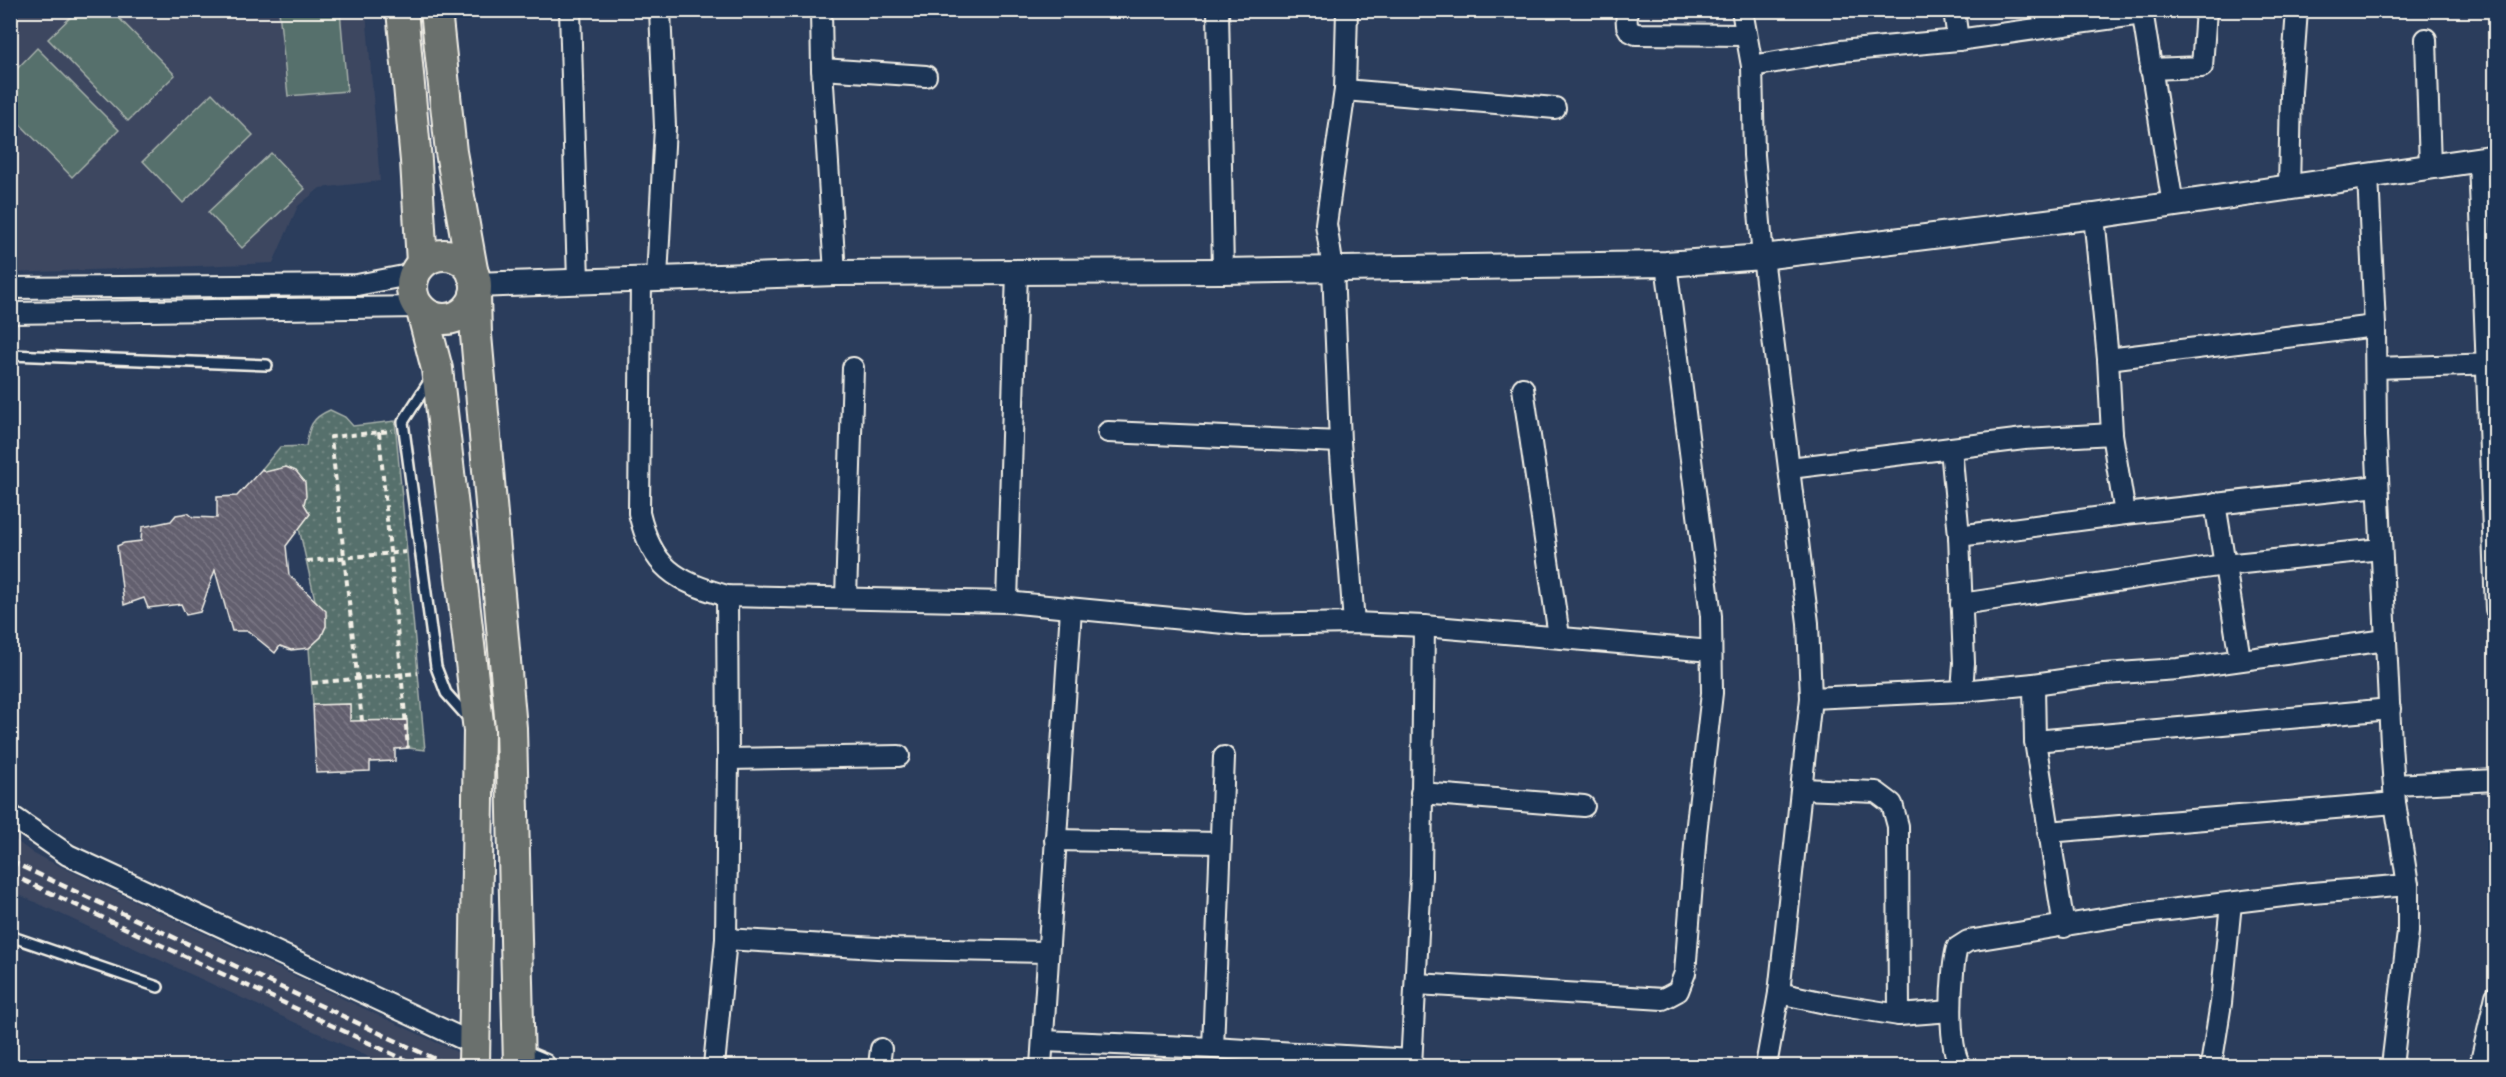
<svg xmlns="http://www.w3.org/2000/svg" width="2506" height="1077" font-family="Delius,sans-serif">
<defs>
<pattern id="grass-dots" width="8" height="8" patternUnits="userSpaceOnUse" patternTransform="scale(1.5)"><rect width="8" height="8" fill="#57706c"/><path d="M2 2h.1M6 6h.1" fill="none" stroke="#708581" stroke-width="1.8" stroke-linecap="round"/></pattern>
<pattern id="building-back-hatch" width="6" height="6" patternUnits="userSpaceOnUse" patternTransform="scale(1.5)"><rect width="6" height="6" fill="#625e6e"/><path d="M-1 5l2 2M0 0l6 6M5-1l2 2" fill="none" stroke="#797683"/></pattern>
</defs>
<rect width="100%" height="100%" fill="#2b3d5c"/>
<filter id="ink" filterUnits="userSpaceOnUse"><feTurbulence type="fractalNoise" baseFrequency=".0167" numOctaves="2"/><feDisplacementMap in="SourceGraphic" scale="12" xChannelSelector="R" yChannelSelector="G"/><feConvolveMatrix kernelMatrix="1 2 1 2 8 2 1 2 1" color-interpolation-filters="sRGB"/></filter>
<g filter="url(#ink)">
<!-- built -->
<g fill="#3c4761">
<polygon points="10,11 366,11 380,181 320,188 298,206 273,263 11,273"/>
<polygon points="10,836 34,854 461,1054 460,1066 389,1066 11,891"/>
</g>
<!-- grass -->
<path fill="url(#grass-dots)" stroke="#a6b0aa" stroke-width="1.5" d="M 330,410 L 345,417 L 353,426 L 395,421 L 425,750 L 408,748 L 406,720 L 350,722 L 350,704 L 313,705 L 309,648 L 321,637 L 326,626 L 325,611 L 315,600 L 299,528 L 310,514 L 304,504 L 296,471 L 286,467 L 274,470 L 270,476 L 262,469 L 280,447 L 306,446 C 309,427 311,418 330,410 Z"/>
<!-- pitch -->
<g fill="#57706c" stroke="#a6b0aa" stroke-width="1.5">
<polygon points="77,11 112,11 175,75 128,121 48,39"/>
<polygon points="279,11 340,11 347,91 288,96"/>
<polygon points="37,48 119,130 72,177 11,115 11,75"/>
<polygon points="212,93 253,135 183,203 143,161"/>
<polygon points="271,153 305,189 242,248 208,212"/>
</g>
<!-- building -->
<g fill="url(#building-back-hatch)" stroke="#f4f1e8" stroke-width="1.5">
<polygon points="286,467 296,471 305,482 306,496 304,504 310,514 286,546 289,575 326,611 326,626 321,637 309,648 291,650 280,646 275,653 248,631 232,631 215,570 200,612 186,615 181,604 148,608 144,598 124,605 117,546 124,543 141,541 142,527 171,521 176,515 188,513 193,517 217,518 217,497 237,496 262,469 265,472"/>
<polygon points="350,704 350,721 407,720 408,748 395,749 395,761 370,762 370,771 316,773 313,705"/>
</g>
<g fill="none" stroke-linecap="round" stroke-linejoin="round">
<defs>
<g id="service">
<polyline points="10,355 267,365"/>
<polyline points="430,380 403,422 436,667 446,693 470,720"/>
<polyline points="10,936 158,987"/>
</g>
<g id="minor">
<polyline points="570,10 578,281"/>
<polyline points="821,10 822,69 835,273"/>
<polyline points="1218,10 1223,271"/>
<polyline points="1347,10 1345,90 1326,224 1333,269 1340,442 1354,623"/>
<polyline points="1626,10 1627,26 1630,31 1636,34 1745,35"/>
<polyline points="1742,10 1752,66 1754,155 1763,257 1808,623 1811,698 1779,993 1766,1066"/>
<polyline points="1954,10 1958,40"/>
<polyline points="2142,10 2173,205"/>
<polyline points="2426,39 2430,168"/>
<polyline points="1752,66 1841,51 1958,40 2142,14"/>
<polyline points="822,69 926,76"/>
<polyline points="2150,69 2202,67 2206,10"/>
<polyline points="1345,90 1555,108"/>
<polyline points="2479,160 2496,610"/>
<polyline points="2368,175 2375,326 2376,436 2391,744 2395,803 2408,885 2408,932 2392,1066"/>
<polyline points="2289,189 2291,92 2297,10"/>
<polyline points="2094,216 2108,359 2112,434 2125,514"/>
<polyline points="657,278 665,127 660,10"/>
<path d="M 641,279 L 639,513 C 652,568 675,581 727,596 L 1007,602 L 1245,625 L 1354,623 L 1424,626 L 1711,651"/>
<polyline points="10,288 357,285 414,274"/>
<polyline points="10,313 419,307"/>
<polyline points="2108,359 2375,326"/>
<polyline points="2376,368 2496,364"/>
<polyline points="1523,388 1559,636"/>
<polyline points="1108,432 1340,442"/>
<polyline points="1951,448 1959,536 1964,663 1962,691"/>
<polyline points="1790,468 2024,439 2112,434"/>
<polyline points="2215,503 2240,659"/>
<polyline points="1959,536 2125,514 2378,486"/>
<polyline points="846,598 853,368"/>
<polyline points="1007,602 1017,271"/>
<polyline points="1961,604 2224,565 2381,549"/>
<polyline points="2034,684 2035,741 2064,927"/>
<polyline points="1811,698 1962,691 2034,684 2104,674 2178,669 2386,640"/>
<polyline points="2035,741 2390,709"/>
<polyline points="728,759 899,756"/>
<polyline points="2394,785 2496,780"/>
<polyline points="1802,789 1876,792 1892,804 1898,826 1899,1015"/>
<polyline points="1421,793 1584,806"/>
<polyline points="10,815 68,855 476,1045"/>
<polyline points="2048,832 2395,803"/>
<polyline points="1055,840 1220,843"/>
<polyline points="726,939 894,949 1047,952"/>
<polyline points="1417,984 1663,999 1678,991 1685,973 1696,833 1712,693 1711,616 1666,264"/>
<polyline points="1779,993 1830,1004 1899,1015 1951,1011"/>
<polyline points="1043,1041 1213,1048 1411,1060"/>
<polyline points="1213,1048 1224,757"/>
<polyline points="714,1066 726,939 728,759 727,596"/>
<polyline points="879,1066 881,1049"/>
<polyline points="1041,1066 1071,609"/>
<polyline points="1411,1066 1421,876 1424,626"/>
<path d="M 1962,1066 C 1946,1054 1951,967 1957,948 L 1968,941 L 2127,915 L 2301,894 L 2408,885"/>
<polyline points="2211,1066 2221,1003 2231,903"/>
<polyline points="2480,1066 2496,996"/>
</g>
<g id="tertiary">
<polyline points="475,285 835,273 1223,271 1666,264 1763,257 2094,216 2496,157"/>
<polyline points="519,1056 543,1066"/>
</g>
<g id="primary">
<polyline points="402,10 416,161 422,263"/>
<polyline points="436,10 451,152 473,275"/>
<circle cx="444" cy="287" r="32"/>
<polyline points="475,294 476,335 511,728 519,1066"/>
<polyline points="422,311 437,369 479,731 474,1066"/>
</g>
</defs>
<!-- service casing -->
<use href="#service" stroke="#f4f1e8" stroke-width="14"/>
<!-- minor casing -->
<use href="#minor" stroke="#f4f1e8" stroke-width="24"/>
<!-- tertiary casing -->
<use href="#tertiary" stroke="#f4f1e8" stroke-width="28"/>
<!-- primary casing -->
<use href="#primary" stroke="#f4f1e8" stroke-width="34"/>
<!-- path -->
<g stroke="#f4f1e8" stroke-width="4" stroke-dasharray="6 4.5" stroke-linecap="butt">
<polyline points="379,432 408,748"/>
<polyline points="307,561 406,552"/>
<polyline points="312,683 418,673"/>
<polyline points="362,721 331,437 392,431"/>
</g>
<!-- service -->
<use href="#service" stroke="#1d3557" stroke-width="9"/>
<!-- minor -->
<use href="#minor" stroke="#1d3557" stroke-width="20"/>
<!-- tertiary -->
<use href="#tertiary" stroke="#1d3557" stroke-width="24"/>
<!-- primary -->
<use href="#primary" stroke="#6b706d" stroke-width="30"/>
<!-- rail -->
<g stroke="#f4f1e8" stroke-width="4.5" stroke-dasharray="9 4.5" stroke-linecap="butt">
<polyline points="10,861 450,1066"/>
<polyline points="10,874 418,1066"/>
</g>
</g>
</g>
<!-- margin -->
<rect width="2506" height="1077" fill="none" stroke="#1d3557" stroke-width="36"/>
<rect x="18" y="18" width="2470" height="1041" fill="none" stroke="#f4f1e8" stroke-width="2" filter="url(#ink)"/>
</svg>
